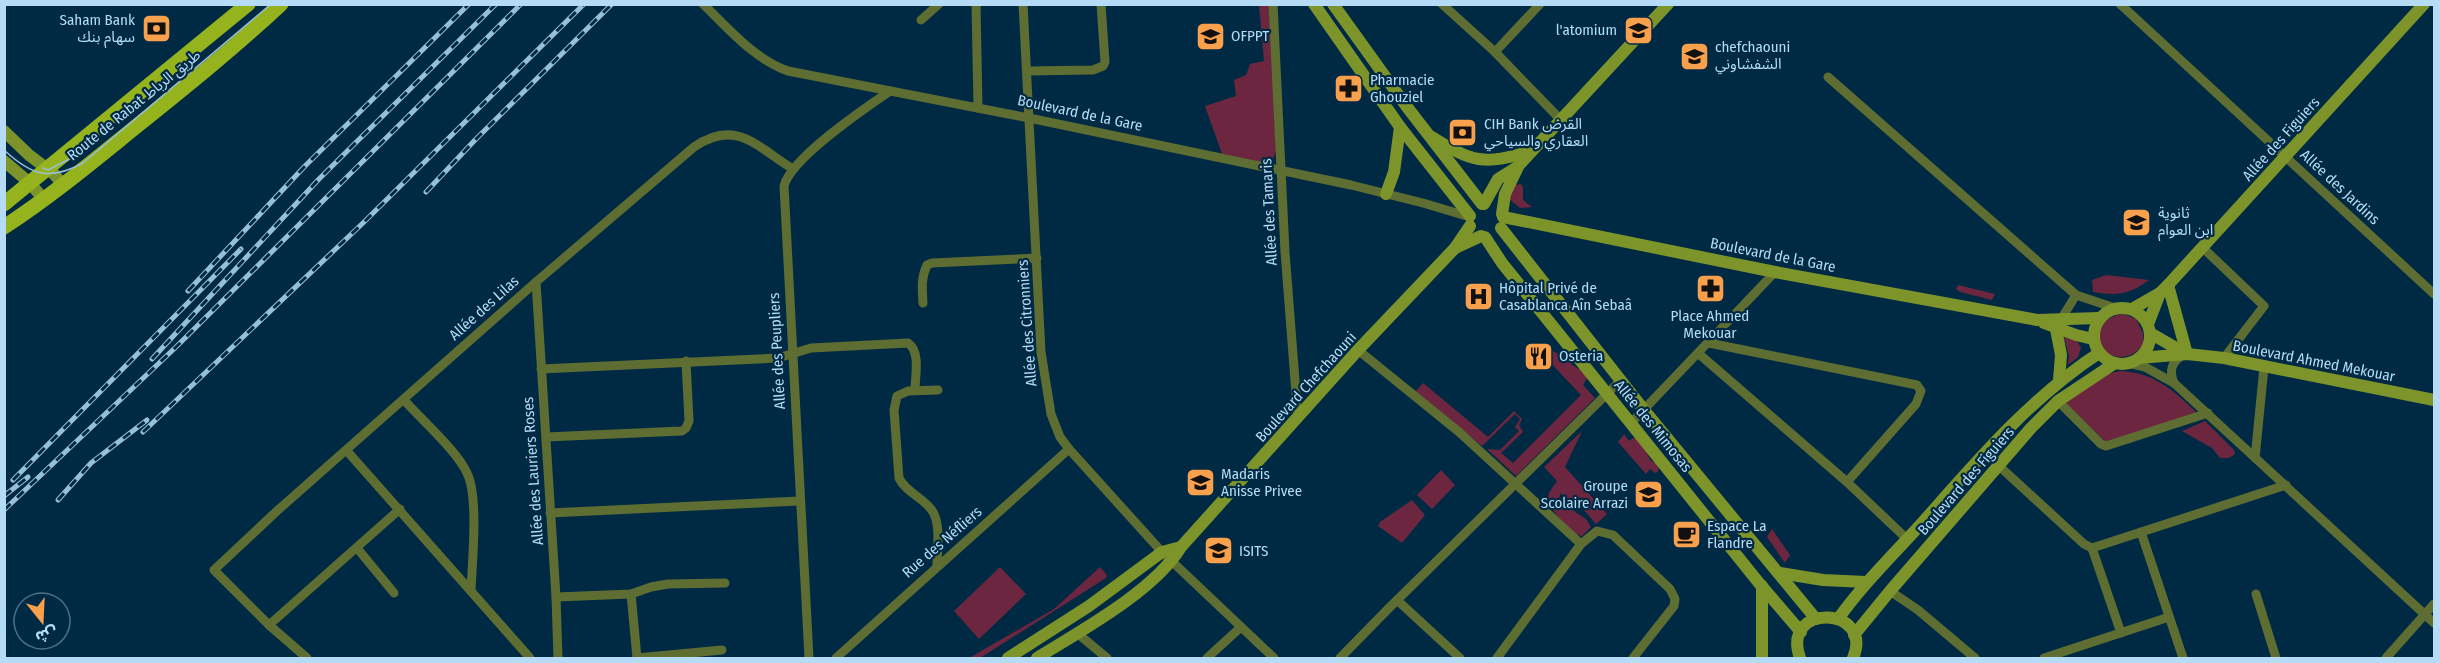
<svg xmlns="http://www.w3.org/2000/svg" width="2439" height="663" font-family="'Fira Sans Condensed','Noto Sans Arabic',sans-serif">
<rect width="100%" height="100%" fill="#002a44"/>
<!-- green -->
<g fill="#6c263f">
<polygon points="1259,5 1268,5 1273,11 1276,151 1271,164 1222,154 1205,106 1236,96 1234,80 1246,75 1250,64 1264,61"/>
<polygon points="1521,184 1523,187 1523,200 1532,207 1520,208 1508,198 1515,185"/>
<path d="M 2106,275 L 2149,280 C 2129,295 2117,296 2093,292 L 2092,280 Z"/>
<polygon points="1958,285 1995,294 1992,300 1960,292 1956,289"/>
<path d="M 2123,314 L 2136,319 L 2143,333 L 2143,346 C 2129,359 2119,360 2103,351 L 2097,336 C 2101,323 2108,316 2123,314 Z"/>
<polygon points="2064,337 2077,341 2081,348 2078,357 2068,365 2069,356"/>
<polygon points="1549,349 1560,355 1567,356 1572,365 1584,372 1587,378 1583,385 1595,398 1516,476 1487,449 1500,450 1519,431 1515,427 1520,419 1515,414 1482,446 1415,392 1423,383 1488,437 1514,411 1522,419 1519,425 1523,432 1501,453 1513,463 1581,395 1544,356"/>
<path d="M 2120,371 C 2153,372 2173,390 2196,412 L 2108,444 L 2066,403 C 2076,386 2102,375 2120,371 Z"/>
<polygon points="2205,421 2234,450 2235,454 2229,458 2220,458 2212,448 2182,431"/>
<path d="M 1582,431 L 1565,467 L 1607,514 L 1596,524 L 1583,509 L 1576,508 L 1560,493 L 1559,501 L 1586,519 L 1591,527 L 1582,536 C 1572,535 1548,508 1548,498 C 1548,492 1554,486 1557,481 L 1544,467 Z"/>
<polygon points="1624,434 1629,441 1633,438 1639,438 1651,461 1659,464 1658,472 1655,473 1650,469 1646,474 1618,442"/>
<polygon points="1441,470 1455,485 1432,509 1417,495"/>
<polygon points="1412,500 1425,515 1402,543 1378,526 1380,522"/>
<polygon points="1772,529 1790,555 1785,563 1767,537"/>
<polygon points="1000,567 1026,594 979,639 954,611"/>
<polygon points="1100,567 1107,575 1106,578 980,658 969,658 1054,609"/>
</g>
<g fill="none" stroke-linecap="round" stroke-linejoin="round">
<!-- street -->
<g stroke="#5e6d31" stroke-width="9">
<path d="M 703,4 C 729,29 754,59 788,71 L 1029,118 L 1351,185 L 1423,203 L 1470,217"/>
<polyline points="976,4 978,108"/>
<polyline points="1023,4 1041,352 1051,414 1060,437 1069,449 1162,552 1274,658"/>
<polyline points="1273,4 1285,252 1298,419"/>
<polyline points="1442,4 1495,52 1561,120"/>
<polyline points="2120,4 2434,294"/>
<polyline points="921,20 939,4"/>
<polyline points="1495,52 1540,4"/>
<polyline points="1028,71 1093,70 1103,66 1105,62 1101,4"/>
<polyline points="1828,77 2076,295 2115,308"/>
<polyline points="2202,247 2264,306 2224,358"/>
<polyline points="536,282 556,597 558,658"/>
<path d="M 923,303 C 922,288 921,278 927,265 L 932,263 L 1037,258"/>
<polyline points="2060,321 2076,295"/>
<polyline points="1709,343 1917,385 1921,391 1916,404 1847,482"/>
<polyline points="1358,350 1459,432 1581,544"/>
<polyline points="1699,354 1847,482 1907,539"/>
<polyline points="2127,363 2145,367 2174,383 2434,623"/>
<path d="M 541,369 L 778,358 L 811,348 L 908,343 C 921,352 915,376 915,390"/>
<path d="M 2174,383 C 2169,371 2171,362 2183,355"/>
<path d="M 404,400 C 421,419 457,451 467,473 C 479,497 472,563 471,591"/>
<polyline points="2058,401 2101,444 2106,446 2208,413"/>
<polyline points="1631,423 1775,272"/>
<polyline points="546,437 682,431 686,428 689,421 686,361"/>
<polyline points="347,451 530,658"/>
<polyline points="2255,458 2264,367"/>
<polyline points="1998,465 2084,544 2092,548 2286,485"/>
<polyline points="550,513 800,501"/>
<polyline points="2141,532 2183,658"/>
<polyline points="357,548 394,593"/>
<polyline points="2092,548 2121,633"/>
<path d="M 937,565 C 937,550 941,526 933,512 C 925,498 906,493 899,478 L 894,410 L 897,396 L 908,391 L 938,390"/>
<polyline points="1890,591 1918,610 1975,658"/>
<polyline points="631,594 637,658"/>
<polyline points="2256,594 2276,658"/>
<polyline points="556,597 631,594 651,587 668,584 725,583"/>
<polyline points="1397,600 1460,658"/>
<polyline points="269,625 400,509"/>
<polyline points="1077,633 1107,658"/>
<path d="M 307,658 L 269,625 L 214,570 L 278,510 L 536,282 L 694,147 C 736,118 757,147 793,169"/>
<polyline points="637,658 722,650"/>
<path d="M 809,658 L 784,186 C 791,158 865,108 890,91"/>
<polyline points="836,658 1069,449"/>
<polyline points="1207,658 1241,627"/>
<polyline points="1340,658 1389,608 1621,380"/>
<polyline points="1497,658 1581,544 1597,531 1613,535 1670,589 1675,599 1674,606 1633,658"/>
<polyline points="2044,658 2169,617"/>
<polyline points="2386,658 2434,604"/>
</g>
<!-- secondary -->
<g stroke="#7d942b" stroke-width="12">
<polyline points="1314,4 1400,127 1470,216"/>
<polyline points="1333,4 1407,107 1482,204"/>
<polyline points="4,131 29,155 54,174 63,185"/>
<path d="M 1432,137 C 1472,162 1484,166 1530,151"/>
<polyline points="4,161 31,184 44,200"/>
<polyline points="1386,194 1394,172 1400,127"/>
<polyline points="1484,204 1498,179 1517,167"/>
<polyline points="1502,214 1505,194 1519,165 1668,4"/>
<polyline points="1503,217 1775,272 2037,320 2099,318"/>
<polyline points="1501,228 1644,410 1816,619"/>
<polyline points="1485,237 1502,263 1759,583 1801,632"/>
<polyline points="1455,248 1481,236"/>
<polyline points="2168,285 2187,354"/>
<circle cx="2122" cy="336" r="28"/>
<polyline points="2132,309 2160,293 2168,285 2424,4"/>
<polyline points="2044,323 2076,335 2093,339"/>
<polyline points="2148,324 2160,293"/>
<polyline points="2056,329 2061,355 2059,380"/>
<polyline points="2150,333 2183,352"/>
<polyline points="2139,358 2187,354 2224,358 2434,400"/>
<polyline points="1780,573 1823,580 1866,582"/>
<path d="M 1838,619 C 1863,584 1893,555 1922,523 C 1977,461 2029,399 2099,353"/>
<polyline points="1854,635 1890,591 2031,428 2058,401 2115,363"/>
<polyline points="1008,658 1089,606 1162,552 1181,547"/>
<path d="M 1037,658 C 1082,630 1154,591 1181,547 L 1358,350 L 1455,248 L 1470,226"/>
<polyline points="1762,658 1762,586"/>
<path d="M 1800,658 C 1780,602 1875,606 1853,658"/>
</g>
<!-- primary -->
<g stroke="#95b31d" stroke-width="15">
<polyline points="4,204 248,4"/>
<path d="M 4,227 C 50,197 91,163 133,129 C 183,89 234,48 281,4"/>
</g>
<!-- tram -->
<g stroke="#98bed9" stroke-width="1.5">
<path d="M 4,150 C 32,176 50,181 83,163 L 271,4"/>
<polyline points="43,168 48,170 83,152"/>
</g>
<defs>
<g id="rail">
<polyline points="426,192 475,140 612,4"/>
<polyline points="188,291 305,166 469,4"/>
<polyline points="152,359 319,179 496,4"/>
<polyline points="143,432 364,222 584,4"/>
<polyline points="13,480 241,249"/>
<polyline points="4,496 28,477"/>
<polyline points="58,500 91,463 147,420"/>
<polyline points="4,510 176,347 521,4"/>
</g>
</defs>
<!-- rail casing -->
<use href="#rail" stroke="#98bed9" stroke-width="5"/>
<!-- rail -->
<use href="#rail" stroke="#002a44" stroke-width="3" stroke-dasharray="9" stroke-linecap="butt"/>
</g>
<!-- icons -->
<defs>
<symbol id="bank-square" viewBox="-11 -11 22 22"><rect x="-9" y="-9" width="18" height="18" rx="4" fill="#f9a04c" stroke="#002a44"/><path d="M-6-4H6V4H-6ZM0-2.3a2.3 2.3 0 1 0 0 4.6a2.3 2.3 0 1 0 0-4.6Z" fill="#111"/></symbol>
<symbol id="school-square" viewBox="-11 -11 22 22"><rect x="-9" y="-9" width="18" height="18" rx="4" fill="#f9a04c" stroke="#002a44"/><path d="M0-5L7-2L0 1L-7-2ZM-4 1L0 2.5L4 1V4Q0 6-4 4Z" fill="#111"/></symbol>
<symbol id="university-square" viewBox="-11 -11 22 22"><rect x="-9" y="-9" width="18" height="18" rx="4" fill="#f9a04c" stroke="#002a44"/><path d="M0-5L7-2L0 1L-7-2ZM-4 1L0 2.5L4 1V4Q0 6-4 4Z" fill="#111"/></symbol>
<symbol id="pharmacy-square" viewBox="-11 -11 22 22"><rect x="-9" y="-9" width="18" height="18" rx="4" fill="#f9a04c" stroke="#002a44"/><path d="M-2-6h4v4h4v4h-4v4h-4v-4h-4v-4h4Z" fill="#111"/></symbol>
<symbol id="hospital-square" viewBox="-11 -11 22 22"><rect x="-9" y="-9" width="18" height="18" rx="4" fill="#f9a04c" stroke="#002a44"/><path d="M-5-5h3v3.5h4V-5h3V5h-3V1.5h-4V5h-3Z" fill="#111"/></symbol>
<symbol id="restaurant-square" viewBox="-11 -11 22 22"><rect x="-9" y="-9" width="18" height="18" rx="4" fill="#f9a04c" stroke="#002a44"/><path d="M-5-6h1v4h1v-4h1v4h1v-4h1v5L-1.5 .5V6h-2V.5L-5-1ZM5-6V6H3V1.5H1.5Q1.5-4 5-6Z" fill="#111"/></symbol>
<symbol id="cafe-square" viewBox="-11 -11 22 22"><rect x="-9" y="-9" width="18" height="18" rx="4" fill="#f9a04c" stroke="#002a44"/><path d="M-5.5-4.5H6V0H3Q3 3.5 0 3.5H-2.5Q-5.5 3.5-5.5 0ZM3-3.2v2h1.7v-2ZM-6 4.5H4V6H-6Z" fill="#111"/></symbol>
</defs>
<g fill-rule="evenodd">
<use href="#bank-square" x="140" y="12" width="33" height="33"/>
<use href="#school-square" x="1622" y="14" width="33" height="33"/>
<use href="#university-square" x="1194" y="20" width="33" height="33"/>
<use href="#school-square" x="1678" y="40" width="33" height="33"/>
<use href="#pharmacy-square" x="1332" y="72" width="33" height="33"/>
<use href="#bank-square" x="1446" y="116" width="33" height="33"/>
<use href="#school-square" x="2120" y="206" width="33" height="33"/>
<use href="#pharmacy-square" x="1694" y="272" width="33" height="33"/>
<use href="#hospital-square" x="1462" y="280" width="33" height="33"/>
<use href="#restaurant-square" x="1522" y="340" width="33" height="33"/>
<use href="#school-square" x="1184" y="466" width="33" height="33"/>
<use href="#school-square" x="1632" y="478" width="33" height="33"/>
<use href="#cafe-square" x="1670" y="518" width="33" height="33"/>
<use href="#university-square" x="1202" y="534" width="33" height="33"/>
</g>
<g text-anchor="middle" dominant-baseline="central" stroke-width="4.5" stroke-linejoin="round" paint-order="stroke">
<!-- poi labels -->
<g font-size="15" fill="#b6dbf6" stroke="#002a44" text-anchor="start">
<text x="135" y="20" text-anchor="end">Saham Bank<tspan x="135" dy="17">سهام بنك</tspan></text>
<text x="1617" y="30" text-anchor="end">l'atomium</text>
<text x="1231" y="36">OFPPT</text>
<text x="1715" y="47">chefchaouni<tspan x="1715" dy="17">الشفشاوني</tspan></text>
<text x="1370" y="80">Pharmacie<tspan x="1370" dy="17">Ghouziel</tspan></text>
<text x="1484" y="124">CIH Bank القرض<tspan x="1484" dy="17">العقاري والسياحي</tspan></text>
<text x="2158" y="213">ثانوية<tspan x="2158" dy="17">ابن العوام</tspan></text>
<text x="1499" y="288">Hôpital Privé de<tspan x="1499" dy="17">Casablanca Aîn Sebaâ</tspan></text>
<text x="1710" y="316" text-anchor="middle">Place Ahmed<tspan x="1710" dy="17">Mekouar</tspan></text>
<text x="1559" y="356">Osteria</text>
<text x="1221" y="474">Madaris<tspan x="1221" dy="17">Anisse Privee</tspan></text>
<text x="1628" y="486" text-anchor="end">Groupe<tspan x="1628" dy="17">Scolaire Arrazi</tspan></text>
<text x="1707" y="526">Espace La<tspan x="1707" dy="17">Flandre</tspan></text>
<text x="1239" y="551">ISITS</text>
</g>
<!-- street labels -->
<g font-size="15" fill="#b6dbf6" stroke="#002a44">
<text transform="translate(134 105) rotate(-39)">Route de Rabat طريق الرباط</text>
<text transform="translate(1080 113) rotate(12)">Boulevard de la Gare</text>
<text transform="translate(2281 139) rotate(-48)">Allée des Figuiers</text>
<text transform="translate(2340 187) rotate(43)">Allée des Jardins</text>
<text transform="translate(1269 212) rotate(-93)">Allée des Tamaris</text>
<text transform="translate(1773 255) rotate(11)">Boulevard de la Gare</text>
<text transform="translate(484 308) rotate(-42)">Allée des Lilas</text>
<text transform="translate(1027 323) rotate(-94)">Allée des Citronniers</text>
<text transform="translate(777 351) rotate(-93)">Allée des Peupliers</text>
<text transform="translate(2314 361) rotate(11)">Boulevard Ahmed Mekouar</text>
<text transform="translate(1306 387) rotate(-48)">Boulevard Chefchaouni</text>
<text transform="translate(1653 426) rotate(51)">Allée des Mimosas</text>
<text transform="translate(533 471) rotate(-94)">Allée des Lauriers Roses</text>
<text transform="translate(1966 481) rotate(-49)">Boulevard des Figuiers</text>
<text transform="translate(942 542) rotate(-41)">Rue des Néfliers</text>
</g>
</g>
<!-- border -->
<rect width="2439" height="663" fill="none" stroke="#b6dbf6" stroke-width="12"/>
<!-- north arrow -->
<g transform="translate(42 621) rotate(162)"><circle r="28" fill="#002a44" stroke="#49718b" stroke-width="1.5"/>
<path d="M0-4.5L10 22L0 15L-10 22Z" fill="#f9a04c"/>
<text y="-9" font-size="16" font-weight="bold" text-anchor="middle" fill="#b6dbf6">ش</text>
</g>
</svg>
